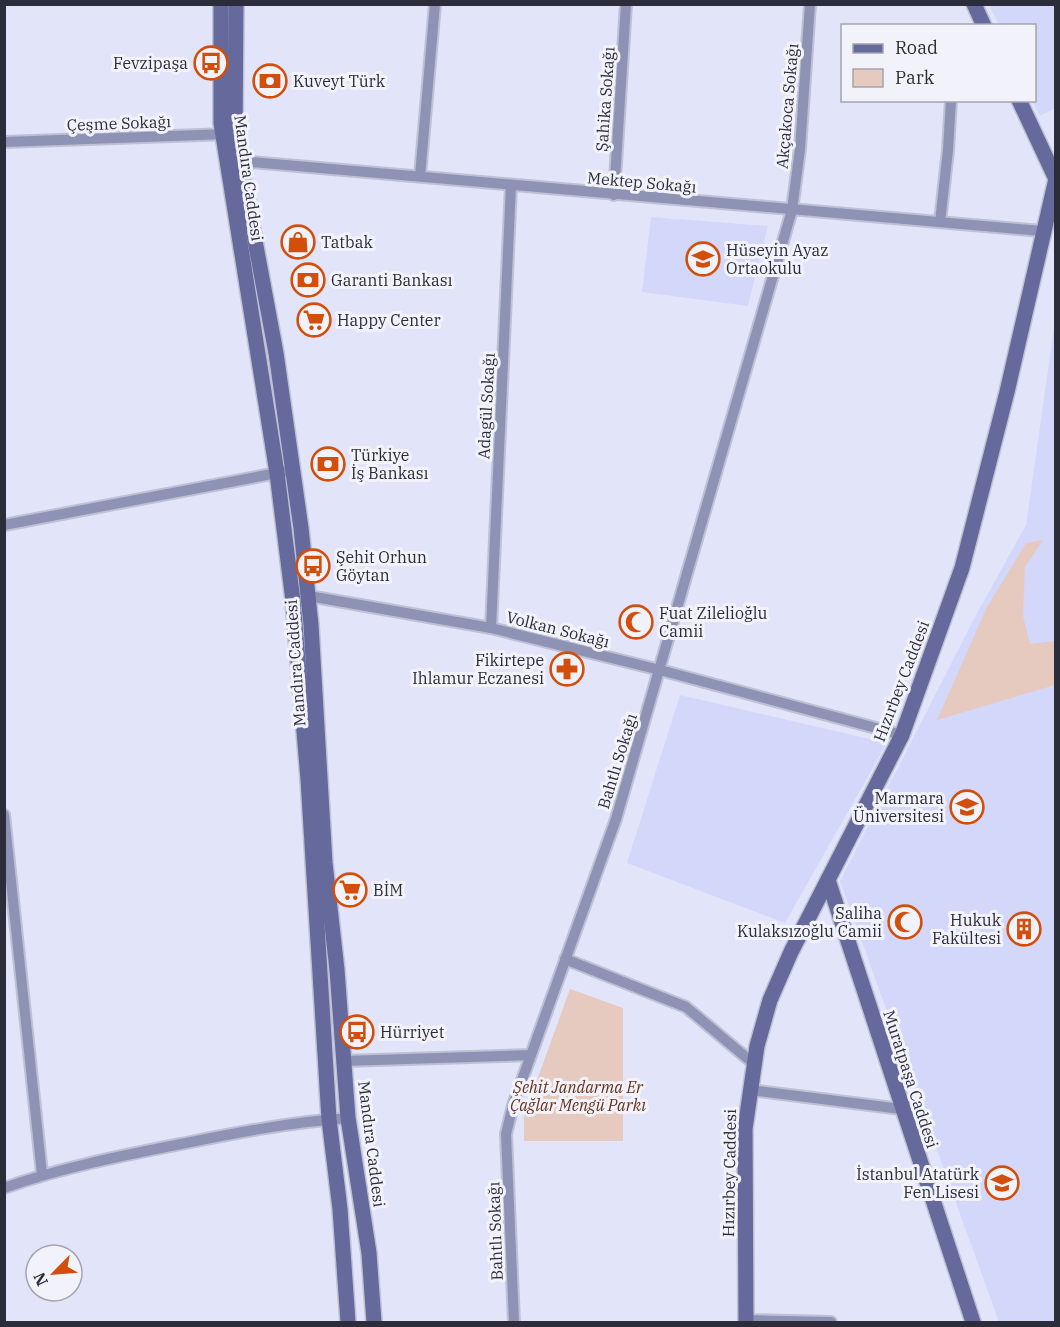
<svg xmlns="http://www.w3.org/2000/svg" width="1060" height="1327" font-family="'IBM Plex Serif',serif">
<rect width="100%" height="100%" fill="#e2e5fa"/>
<!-- built -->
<g fill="#d3d7f9">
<polygon points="989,5 1055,5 1055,108 1040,116 1032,101 1034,26 999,25"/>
<polygon points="651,217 768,226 748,306 642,292"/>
<polygon points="1055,321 1055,1322 999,1322 840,881 975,617 1026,525"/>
<polygon points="680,695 887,743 785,923 627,863"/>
</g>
<!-- green -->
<g fill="#e6cac0">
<polygon points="1043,540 1025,567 1023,616 1030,644 1055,641 1055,685 937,720 987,607 1026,543"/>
<polygon points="570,989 623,1008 623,1141 524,1141 524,1116"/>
</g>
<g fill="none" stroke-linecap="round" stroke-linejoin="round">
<defs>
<g id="street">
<polyline points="4,142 228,134"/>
<polyline points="240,161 1042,231"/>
<polyline points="420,176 435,4"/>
<polyline points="614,195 626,4"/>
<polyline points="940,222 948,150 951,100"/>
<polyline points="4,525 293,470"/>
<polyline points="309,596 491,628 660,670 902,735"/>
<polyline points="491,628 511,185"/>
<polyline points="4,815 42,1174"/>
<polyline points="565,959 686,1007 754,1064"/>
<polyline points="344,1061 531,1055"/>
<polyline points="750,1090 901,1109"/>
<path d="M 4,1188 C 63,1167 125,1155 186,1143 C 240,1132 293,1122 348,1118"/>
<polyline points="746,1320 831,1322"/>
<polyline points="514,1322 506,1134 513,1105 616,819 792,210 800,149 810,4"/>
</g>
<g id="secondary">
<polyline points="221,4 221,123 277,473 293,601 308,779 329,1119 340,1209 348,1322"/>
<polyline points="236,4 235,134 276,353 301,528 311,625 325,863 337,970 348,1118 369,1253 374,1322"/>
<polyline points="974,4 984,26"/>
<polyline points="1019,100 1056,179"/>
<polyline points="828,880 973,1322"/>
<polyline points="746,1322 745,1129 757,1046 770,1000 791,952 902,735 962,568 1007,392 1056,179"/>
</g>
</defs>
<!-- street casing -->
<use href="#street" stroke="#bec0d4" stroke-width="14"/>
<!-- secondary casing -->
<use href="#secondary" stroke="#bec0d4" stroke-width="18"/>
<!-- street -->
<use href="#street" stroke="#8e92b5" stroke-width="10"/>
<!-- secondary -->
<use href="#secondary" stroke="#65699b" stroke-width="15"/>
</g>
<!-- icons -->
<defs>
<symbol id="bus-ring" viewBox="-11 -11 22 22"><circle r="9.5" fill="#f2f3fa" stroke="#d34e0b" stroke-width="1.5"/><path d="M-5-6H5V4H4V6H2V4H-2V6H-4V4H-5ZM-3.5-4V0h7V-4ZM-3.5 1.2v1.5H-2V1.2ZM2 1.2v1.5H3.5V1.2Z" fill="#d34e0b"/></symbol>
<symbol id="bank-ring" viewBox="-11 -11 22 22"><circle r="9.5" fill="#f2f3fa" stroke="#d34e0b" stroke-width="1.5"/><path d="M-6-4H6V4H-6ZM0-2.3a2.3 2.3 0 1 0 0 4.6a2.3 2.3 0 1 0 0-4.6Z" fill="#d34e0b"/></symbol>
<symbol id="shop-ring" viewBox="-11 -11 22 22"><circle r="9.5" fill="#f2f3fa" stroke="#d34e0b" stroke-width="1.5"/><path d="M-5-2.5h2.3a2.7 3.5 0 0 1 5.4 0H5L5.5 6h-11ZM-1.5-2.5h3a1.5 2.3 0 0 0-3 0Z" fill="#d34e0b"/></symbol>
<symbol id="school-ring" viewBox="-11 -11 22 22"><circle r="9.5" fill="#f2f3fa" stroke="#d34e0b" stroke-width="1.5"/><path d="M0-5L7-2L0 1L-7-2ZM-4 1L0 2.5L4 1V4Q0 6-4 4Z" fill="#d34e0b"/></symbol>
<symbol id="supermarket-ring" viewBox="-11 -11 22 22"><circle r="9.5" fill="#f2f3fa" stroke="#d34e0b" stroke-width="1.5"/><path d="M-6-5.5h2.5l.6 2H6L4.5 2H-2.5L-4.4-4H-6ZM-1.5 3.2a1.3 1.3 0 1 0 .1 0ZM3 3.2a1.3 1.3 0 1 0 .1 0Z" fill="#d34e0b"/></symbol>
<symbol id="mosque-ring" viewBox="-11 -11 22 22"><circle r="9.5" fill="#f2f3fa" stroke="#d34e0b" stroke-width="1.5"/><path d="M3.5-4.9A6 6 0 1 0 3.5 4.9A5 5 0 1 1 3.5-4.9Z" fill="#d34e0b"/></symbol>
<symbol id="pharmacy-ring" viewBox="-11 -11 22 22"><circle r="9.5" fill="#f2f3fa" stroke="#d34e0b" stroke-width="1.5"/><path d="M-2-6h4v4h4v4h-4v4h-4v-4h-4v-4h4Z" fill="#d34e0b"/></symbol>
<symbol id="building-ring" viewBox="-11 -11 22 22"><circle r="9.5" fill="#f2f3fa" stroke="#d34e0b" stroke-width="1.5"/><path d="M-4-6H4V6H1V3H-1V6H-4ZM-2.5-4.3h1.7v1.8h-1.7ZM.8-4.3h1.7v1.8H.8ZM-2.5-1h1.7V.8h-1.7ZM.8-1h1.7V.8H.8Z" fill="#d34e0b"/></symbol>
</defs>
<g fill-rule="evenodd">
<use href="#bus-ring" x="192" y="44" width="38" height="38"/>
<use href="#bank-ring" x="251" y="62" width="38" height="38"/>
<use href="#shop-ring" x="279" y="223" width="38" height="38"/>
<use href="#school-ring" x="684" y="240" width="38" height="38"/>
<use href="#bank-ring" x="289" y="261" width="38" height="38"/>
<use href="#supermarket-ring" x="295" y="301" width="38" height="38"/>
<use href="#bank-ring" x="309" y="445" width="38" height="38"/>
<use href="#bus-ring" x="294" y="547" width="38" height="38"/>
<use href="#mosque-ring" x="617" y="603" width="38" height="38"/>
<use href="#pharmacy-ring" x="548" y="650" width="38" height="38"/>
<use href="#school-ring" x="948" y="788" width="38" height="38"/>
<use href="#supermarket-ring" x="331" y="871" width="38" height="38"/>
<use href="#mosque-ring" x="886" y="903" width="38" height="38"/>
<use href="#building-ring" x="1005" y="910" width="38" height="38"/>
<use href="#bus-ring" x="338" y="1013" width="38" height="38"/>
<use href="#school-ring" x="983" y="1164" width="38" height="38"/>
</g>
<g text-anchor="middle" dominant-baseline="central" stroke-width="6" stroke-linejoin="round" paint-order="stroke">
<!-- poi labels -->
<g font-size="16" fill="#2c2d3a" stroke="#f2f3fa" text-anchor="start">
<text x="188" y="63" text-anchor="end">Fevzipaşa</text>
<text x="293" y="81">Kuveyt Türk</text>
<text x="321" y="242">Tatbak</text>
<text x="726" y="250">Hüseyin Ayaz<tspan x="726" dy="18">Ortaokulu</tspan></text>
<text x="331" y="280">Garanti Bankası</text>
<text x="337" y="320">Happy Center</text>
<text x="351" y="455">Türkiye<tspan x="351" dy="18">İş Bankası</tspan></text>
<text x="336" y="557">Şehit Orhun<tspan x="336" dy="18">Göytan</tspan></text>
<text x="659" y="613">Fuat Zilelioğlu<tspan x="659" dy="18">Camii</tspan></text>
<text x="544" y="660" text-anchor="end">Fikirtepe<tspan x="544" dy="18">Ihlamur Eczanesi</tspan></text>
<text x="944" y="798" text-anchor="end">Marmara<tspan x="944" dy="18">Üniversitesi</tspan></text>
<text x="373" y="890">BİM</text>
<text x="882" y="913" text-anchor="end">Saliha<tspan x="882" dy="18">Kulaksızoğlu Camii</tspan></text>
<text x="1001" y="920" text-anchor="end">Hukuk<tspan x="1001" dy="18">Fakültesi</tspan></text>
<text x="380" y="1032">Hürriyet</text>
<text x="979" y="1174" text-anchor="end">İstanbul Atatürk<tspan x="979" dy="18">Fen Lisesi</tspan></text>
</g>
<!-- street labels -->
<g font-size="16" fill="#2c2d3a" stroke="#f2f3fa">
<text transform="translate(605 99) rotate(-86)">Şahika Sokağı</text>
<text transform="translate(787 106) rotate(-85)">Akçakoca Sokağı</text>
<text transform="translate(119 123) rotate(-2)">Çeşme Sokağı</text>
<text transform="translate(249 178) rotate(82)">Mandıra Caddesi</text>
<text transform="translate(642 182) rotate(5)">Mektep Sokağı</text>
<text transform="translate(486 406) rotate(-87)">Adagül Sokağı</text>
<text transform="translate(558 629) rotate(14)">Volkan Sokağı</text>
<text transform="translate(295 663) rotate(-94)">Mandıra Caddesi</text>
<text transform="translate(901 681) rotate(-69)">Hızırbey Caddesi</text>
<text transform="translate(617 761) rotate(-73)">Bahtlı Sokağı</text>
<text transform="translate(911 1079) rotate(72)">Muratpaşa Caddesi</text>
<text transform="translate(372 1144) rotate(83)">Mandıra Caddesi</text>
<text transform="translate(729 1173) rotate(-89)">Hızırbey Caddesi</text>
<text transform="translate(495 1231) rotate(-92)">Bahtlı Sokağı</text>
</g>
<!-- park labels -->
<g font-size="16" font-style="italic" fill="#69321d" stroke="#f2f3fa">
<text x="578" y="1087">Şehit Jandarma Er<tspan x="578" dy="18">Çağlar Mengü Parkı</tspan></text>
</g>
</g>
<!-- border -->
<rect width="1060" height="1327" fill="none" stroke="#2c2d3a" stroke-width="12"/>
<!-- legend -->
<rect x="841" y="24" width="195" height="78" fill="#f2f3fa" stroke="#a3a4ad" stroke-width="1.5"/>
<rect x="853" y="44" width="30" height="9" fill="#65699b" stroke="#a3a4ad" stroke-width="1.5"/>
<text x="895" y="54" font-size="18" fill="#2c2d3a">Road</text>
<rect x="853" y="69" width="30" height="18" fill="#e6cac0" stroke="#a3a4ad" stroke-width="1.5"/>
<text x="895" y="84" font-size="18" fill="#2c2d3a">Park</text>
<!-- north arrow -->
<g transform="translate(54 1273) rotate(245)"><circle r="28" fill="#f2f3fa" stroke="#a3a4ad" stroke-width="1.5"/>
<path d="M0-4.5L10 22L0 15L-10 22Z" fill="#d34e0b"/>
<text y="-9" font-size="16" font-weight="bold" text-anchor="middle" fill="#2c2d3a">N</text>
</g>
</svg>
